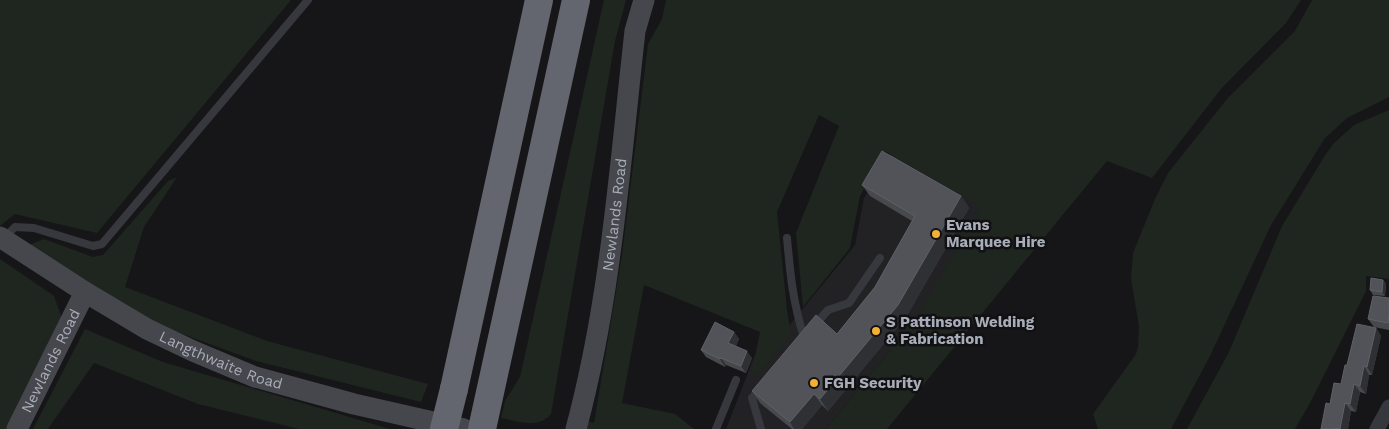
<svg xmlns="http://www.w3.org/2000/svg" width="1389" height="429" font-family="'Work Sans',sans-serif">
<rect width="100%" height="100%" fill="#161618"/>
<!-- built -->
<polygon fill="#222225" points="906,130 1028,188 918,316 826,429 726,429 769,319 787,328 855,245 864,198"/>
<!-- green -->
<g fill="#1e261f">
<polygon points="0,0 291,0 97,233 15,214 0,226"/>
<path d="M 604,0 L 626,0 L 615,41 L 551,414 C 538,429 520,422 501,418 L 505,401 L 520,377 Z"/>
<polygon points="666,0 1301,0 1286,23 1221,89 1152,178 1107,161 887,429 826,429 918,316 980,207 885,151 860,196 850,248 803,307 796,233 839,126 819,115 777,212 787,310 791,334 758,375 752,372 760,332 644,285 622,403 675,414 694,429 586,429 588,421 594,423 622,255 648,44 662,19"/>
<polygon points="1312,0 1389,0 1389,97 1347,118 1325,138 1271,225 1210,356 1171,429 1098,429 1093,414 1136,354 1138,347 1139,327 1131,278 1133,253 1155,199 1168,173 1227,99 1295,31"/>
<polygon points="1389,110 1389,279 1366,276 1366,291 1309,405 1295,429 1187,429 1229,352 1282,226 1324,157 1333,144 1354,125"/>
<polygon points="177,177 144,227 125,287 267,341 428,384 421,402 256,361 166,328 95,294 29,245 44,239 93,257 103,255 168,181"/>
<polygon points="0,259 54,296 63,321 7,429 0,429"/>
<polygon points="85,329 163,362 390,429 299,429 198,404 94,363 48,429 33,429"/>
</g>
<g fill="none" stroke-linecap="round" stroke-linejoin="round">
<!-- lane -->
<g stroke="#37383d" stroke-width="8">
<polyline points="5,237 15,227 34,228 93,246 102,244 308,0"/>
<path d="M 787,238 C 790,272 793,304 804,337 L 802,339"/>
<polyline points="814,326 828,310 849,303 880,258"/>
<polyline points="716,429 736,380"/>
<polyline points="761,429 752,398 761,388"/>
</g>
<!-- street -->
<polyline stroke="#37383d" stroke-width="15" points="1377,429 1389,407"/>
<!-- secondary -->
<g stroke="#45474d" stroke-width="21">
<path id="s1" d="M 0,237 L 85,292 L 147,329 L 193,351 L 255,377 L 354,404 L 464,429"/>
<path id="s2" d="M 17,429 L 85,292"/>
<path id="s3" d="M 576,429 C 611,299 620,164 635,31 L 644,0"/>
</g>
<!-- highway -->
<g stroke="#63666e" stroke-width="28">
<polyline points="454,389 539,0"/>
<polyline points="482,429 576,0"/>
</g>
<!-- highway-bridge -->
<polyline stroke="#63666e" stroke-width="28" points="444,429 454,389"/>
</g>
<!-- wall -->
<g fill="#47494d">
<polygon points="862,185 961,196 969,208 906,317 828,411 822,405 802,429 792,429 760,403 752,391 837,334 875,287 912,221 870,196"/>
<polygon points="1383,280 1386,284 1385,296 1373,295 1370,290"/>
<polygon points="1389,298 1389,330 1374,327 1368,319"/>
<polygon points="1376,328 1381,336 1372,375 1369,375 1366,394 1360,392 1356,412 1351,411 1348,429 1321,429 1330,404 1341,384 1347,365"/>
<polygon points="734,332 739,339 736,346 752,358 746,373 726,365 725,367 706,357 701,350"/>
</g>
<!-- shaded-wall -->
<g fill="#2f3033">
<polygon points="961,196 969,208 906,317 828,411 820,399"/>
<polygon points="1383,280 1386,284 1385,296 1382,292"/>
<polygon points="1376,328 1381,336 1372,375 1367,367"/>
<polygon points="734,332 739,339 734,350 728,343"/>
<polygon points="747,351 752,358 746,373 741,366"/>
<polygon points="721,358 726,365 725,367 720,359"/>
<polygon points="1364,366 1369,375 1366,394 1360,386"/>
<polygon points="1354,384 1360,392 1356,412 1350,404"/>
<polygon points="814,394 822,405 802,429 794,429 790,422"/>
<polygon points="1345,403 1351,411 1348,429 1340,429"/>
</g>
<!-- building -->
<g fill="#525359" stroke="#5f6168">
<polygon points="882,151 961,196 898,305 820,399 814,394 790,422 752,391 816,315 837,334 875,287 915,216 862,185"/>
<polygon points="1371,278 1383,280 1382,292 1370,290"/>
<polygon points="1373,296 1389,298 1389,315 1388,323 1368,319"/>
<polygon points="715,322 734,332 728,343 747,351 741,366 721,358 720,359 701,350"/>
<polygon points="1357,324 1376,328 1367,367 1364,366 1360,386 1354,384 1350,404 1345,403 1340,429 1335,428 1335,429 1321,429 1326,403 1330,404 1334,383 1341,384 1345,365 1347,365"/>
</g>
<!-- markers -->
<g fill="#f2b134" stroke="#111113" stroke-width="2">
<circle cx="936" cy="234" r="5"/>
<circle cx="876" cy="331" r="5"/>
<circle cx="814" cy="383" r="5"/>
</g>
<g text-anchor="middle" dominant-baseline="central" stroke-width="5" stroke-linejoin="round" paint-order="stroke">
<!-- street labels -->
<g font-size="15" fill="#a8adb8" stroke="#111113">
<text stroke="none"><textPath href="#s3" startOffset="218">Newlands Road</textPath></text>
<text stroke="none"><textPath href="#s1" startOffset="254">Langthwaite Road</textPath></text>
<text stroke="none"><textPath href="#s2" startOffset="76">Newlands Road</textPath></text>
</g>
<!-- poi labels -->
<g font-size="15" font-weight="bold" fill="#a8adb8" stroke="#111113" text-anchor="start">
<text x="946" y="225">Evans<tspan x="946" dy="17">Marquee Hire</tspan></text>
<text x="886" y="322">S Pattinson Welding<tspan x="886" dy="17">&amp; Fabrication</tspan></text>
<text x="824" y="383">FGH Security</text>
</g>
</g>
</svg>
